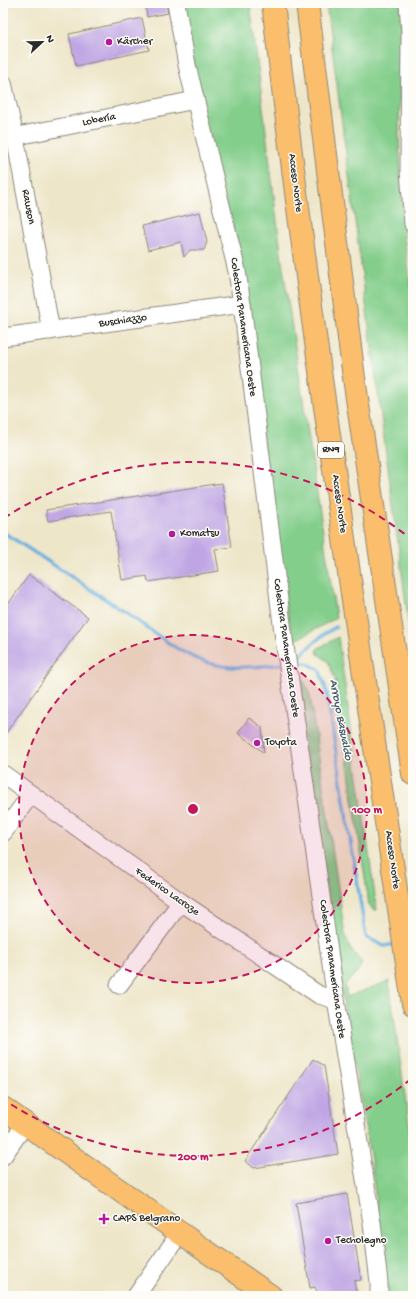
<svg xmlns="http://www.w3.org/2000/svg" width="416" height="1299" font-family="'Gochi Hand',sans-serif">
<rect width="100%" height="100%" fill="#fdfcf7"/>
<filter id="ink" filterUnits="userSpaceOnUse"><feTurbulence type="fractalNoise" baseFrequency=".025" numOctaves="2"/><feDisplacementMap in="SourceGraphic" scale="8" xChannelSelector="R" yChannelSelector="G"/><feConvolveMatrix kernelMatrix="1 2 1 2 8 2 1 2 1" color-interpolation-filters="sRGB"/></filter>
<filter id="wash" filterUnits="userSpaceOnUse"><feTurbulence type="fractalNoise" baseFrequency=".012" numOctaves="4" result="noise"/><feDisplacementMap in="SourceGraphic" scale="16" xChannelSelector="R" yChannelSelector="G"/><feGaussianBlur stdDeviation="0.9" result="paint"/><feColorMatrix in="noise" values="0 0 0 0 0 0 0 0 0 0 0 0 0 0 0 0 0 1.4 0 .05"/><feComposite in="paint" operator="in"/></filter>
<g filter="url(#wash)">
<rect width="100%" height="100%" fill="#eee6c9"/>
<!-- green -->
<g fill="#83ce8b" stroke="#577c5b">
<polygon points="181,3 250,3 282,261 336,618 294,641 282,591 261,427"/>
<polygon points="326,3 400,3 401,22 399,135 404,237 413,300 413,642 411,641"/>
<polygon points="338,637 377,910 373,910 369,905 335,679 328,661 318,654 317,649"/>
<path d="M 294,676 C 305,677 307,687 310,696 L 345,935 L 350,948 L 362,963 L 356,974 L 345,984 L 347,997 L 389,981 L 413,1153 L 413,1296 L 386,1296 L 372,1166 L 338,971 Z"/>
</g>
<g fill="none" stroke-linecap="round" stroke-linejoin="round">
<!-- stream -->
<g stroke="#6ab0e1" stroke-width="3.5">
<path d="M 3,532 C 46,560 89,588 132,617 C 160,636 187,661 222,666 C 242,669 262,666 282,664"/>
<polyline points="293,664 306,663 319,669 326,689 366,937 384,946 396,944"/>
<path d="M 293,664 C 305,650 319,636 336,627"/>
</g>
</g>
<g id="blocks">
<!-- building -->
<g fill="#bfa5e4">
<polygon points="145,3 166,3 168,13 147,17"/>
<polygon points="142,18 149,50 76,66 69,34"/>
<polygon points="200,212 207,242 204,250 190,250 184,257 181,242 148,250 142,226"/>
<polygon points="222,483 232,547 215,549 219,571 148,582 147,576 122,580 111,511 48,521 46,510"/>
<polygon points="29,575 88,617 3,737 3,611"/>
<polygon points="249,718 262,727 264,753 238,733"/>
<polygon points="313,1059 324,1066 338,1154 254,1168 245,1161"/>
<polygon points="347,1194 361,1280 354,1281 357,1296 319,1296 315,1287 310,1288 296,1203"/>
</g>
</g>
</g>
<g filter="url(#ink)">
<use href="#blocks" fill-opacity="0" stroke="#8c887a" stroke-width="1"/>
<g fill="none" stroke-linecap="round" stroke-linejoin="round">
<defs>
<g id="minor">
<polyline points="176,3 187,65 237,271 242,304 283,632 336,1000 372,1223 379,1282 379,1296"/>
<polyline points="408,3 410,32 409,170 413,224"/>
<polyline points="3,83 15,137 51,331"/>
<polyline points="3,139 195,100"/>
<polyline points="3,337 242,304"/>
<polyline points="3,774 181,902 319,995 336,1000"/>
<polyline points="3,833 31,794"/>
<polyline points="119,985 181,902"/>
<polyline points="3,1156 25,1124"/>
<polyline points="136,1296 180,1233"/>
</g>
<polyline id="major" points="3,1108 180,1233 271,1296"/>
<g id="highway">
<path d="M 273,3 C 311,338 364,670 413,1004"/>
<polyline points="307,3 354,378 413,774"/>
</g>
</defs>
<!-- minor casing -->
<use href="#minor" stroke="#8c887a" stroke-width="19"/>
<!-- major casing -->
<use href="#major" stroke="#8c887a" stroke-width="24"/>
<!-- highway casing -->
<use href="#highway" stroke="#8c887a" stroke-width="24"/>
<!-- minor -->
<use href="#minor" stroke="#fff" stroke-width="17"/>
<!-- major -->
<use href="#major" stroke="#fabe6d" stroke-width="22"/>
<!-- highway -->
<use href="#highway" stroke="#fabe6d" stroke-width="22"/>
</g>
</g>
<!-- distance rings -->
<circle cx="193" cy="809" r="174" fill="#c2185b" fill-opacity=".12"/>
<g fill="none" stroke="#c2185b" stroke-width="2" stroke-dasharray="7 5">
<circle cx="193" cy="809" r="174"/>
<path d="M411 1079A347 347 0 0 1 4 1100M4 518A347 347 0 0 1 411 539"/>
</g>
<!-- markers -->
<g fill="#b5179e" stroke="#fdfcf7" stroke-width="1.5">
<circle cx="109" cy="42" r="4"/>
<circle cx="172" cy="534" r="4"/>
<circle cx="257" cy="743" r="4"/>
<path d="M102 1213h4v4h4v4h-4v4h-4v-4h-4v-4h4z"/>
<circle cx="328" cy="1241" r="4"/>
</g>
<g text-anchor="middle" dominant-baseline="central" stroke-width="3" stroke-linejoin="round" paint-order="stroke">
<!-- shield labels -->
<rect fill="#fdfcf7" stroke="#6a6a68" stroke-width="1" x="318" y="442" width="26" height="16" rx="3"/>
<g font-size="10" font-weight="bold" fill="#2b2b2b">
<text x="331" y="450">RN9</text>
</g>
<!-- poi labels -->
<g font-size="11" fill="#2b2b2b" stroke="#fdfcf7" text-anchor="start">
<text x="117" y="42">Kärcher</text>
<text x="180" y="534">Komatsu</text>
<text x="265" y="743">Toyota</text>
<text x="113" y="1219">CAPS Belgrano</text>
<text x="336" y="1241">Techolegno</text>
</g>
<!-- street labels -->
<g font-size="11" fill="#2b2b2b" stroke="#fdfcf7">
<text transform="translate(99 120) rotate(-11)">Lobería</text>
<text transform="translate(295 183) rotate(83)">Acceso Norte</text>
<text transform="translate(28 207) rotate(79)">Rawson</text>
<text transform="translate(123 321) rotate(-8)">Buschiazzo</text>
<text transform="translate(243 327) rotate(82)">Colectora Panamericana Oeste</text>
<text transform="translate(339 504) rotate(82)">Acceso Norte</text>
<text transform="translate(286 648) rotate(82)">Colectora Panamericana Oeste</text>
<text transform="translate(392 860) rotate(82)">Acceso Norte</text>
<text transform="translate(167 892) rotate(35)">Federico Lacroze</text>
<text transform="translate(332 969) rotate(82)">Colectora Panamericana Oeste</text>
</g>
<!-- water labels -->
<g font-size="12" font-style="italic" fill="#415a6b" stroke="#fdfcf7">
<text transform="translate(340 720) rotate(79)">Arroyo Basualdo</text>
</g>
</g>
<circle cx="193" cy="809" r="6" fill="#c2185b" stroke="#fdfcf7" stroke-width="2"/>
<g font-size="12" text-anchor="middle" font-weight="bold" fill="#c2185b" stroke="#fdfcf7" stroke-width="3" stroke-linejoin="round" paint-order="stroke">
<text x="367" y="813">100 m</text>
<text x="193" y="1160">200 m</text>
</g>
<!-- margin -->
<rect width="416" height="1299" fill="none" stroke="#fdfcf7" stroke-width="16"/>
<!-- north arrow -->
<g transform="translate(42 42) rotate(68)" stroke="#fdfcf7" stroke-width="3" paint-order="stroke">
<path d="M0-3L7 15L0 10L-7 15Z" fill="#2b2b2b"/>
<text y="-6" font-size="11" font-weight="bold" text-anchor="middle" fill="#2b2b2b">N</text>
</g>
</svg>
